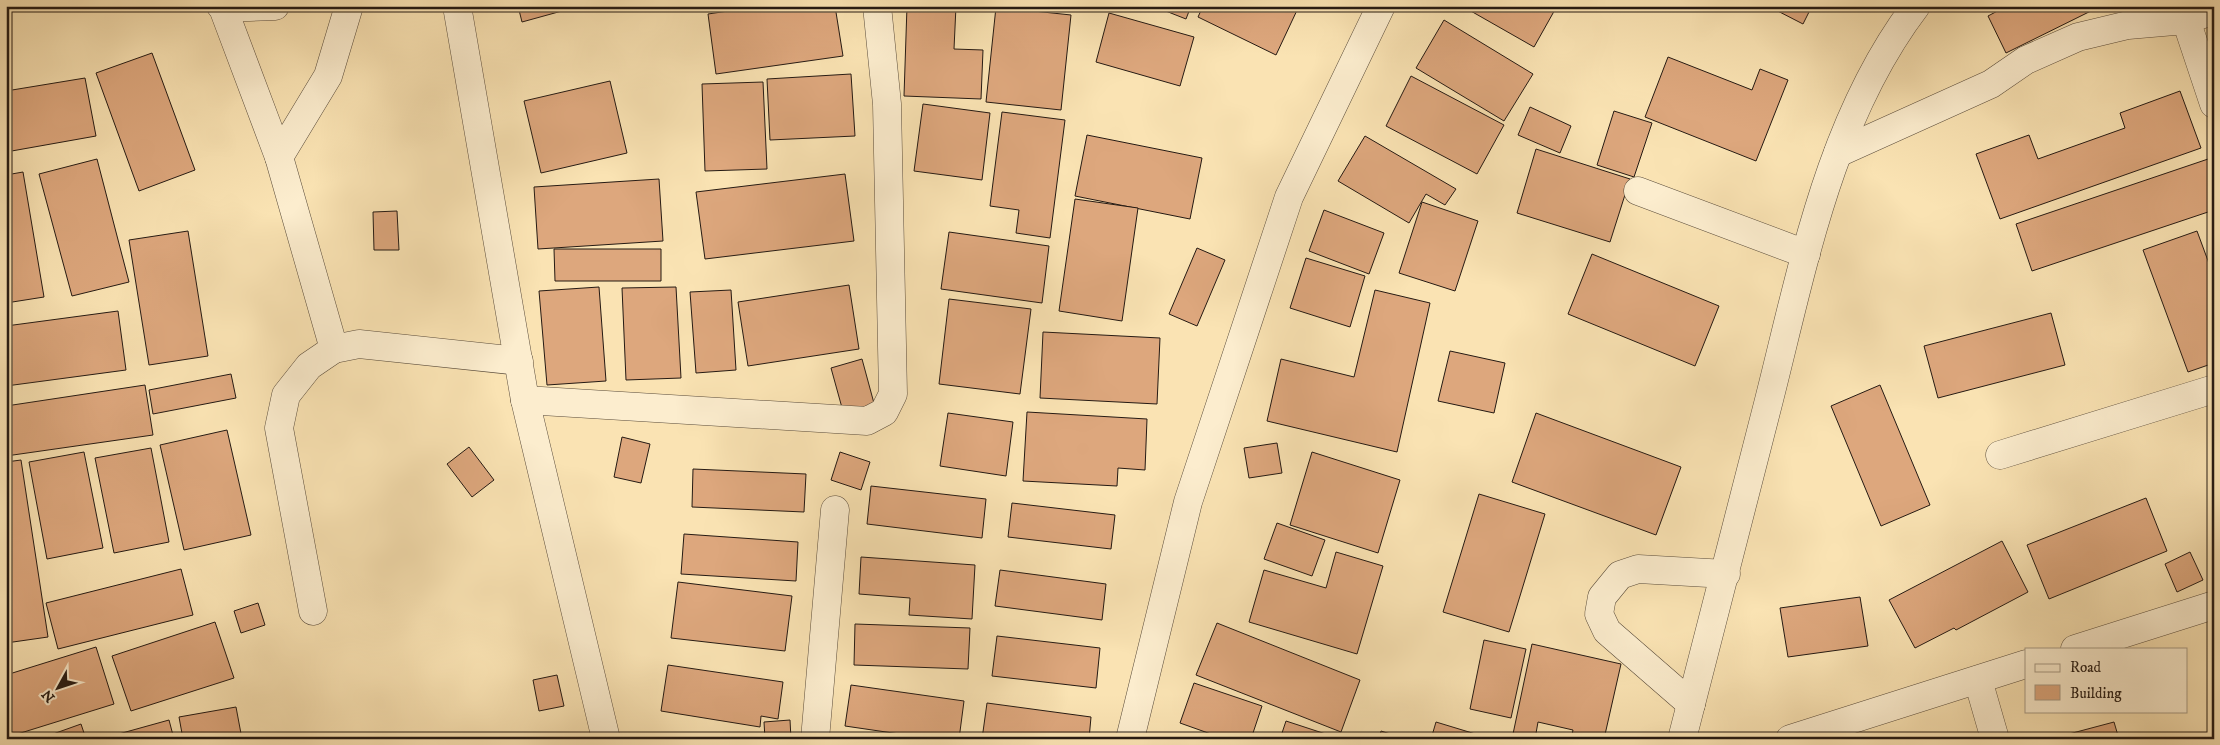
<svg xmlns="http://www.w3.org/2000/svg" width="2220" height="745" font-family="'IM FELL DW Pica',serif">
<rect width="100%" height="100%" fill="#fae3b3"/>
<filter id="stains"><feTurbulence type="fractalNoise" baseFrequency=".004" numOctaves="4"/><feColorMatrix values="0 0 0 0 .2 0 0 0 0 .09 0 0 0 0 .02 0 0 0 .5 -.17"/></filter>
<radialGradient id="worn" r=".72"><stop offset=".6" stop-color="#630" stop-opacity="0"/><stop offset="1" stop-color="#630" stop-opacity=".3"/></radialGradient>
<!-- building -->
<g fill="#dda77d" stroke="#251a13">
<polygon points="518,6 580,6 522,22"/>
<polygon points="762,6 835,6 843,56 716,74 708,14"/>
<polygon points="907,6 956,6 954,49 983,50 981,99 904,96"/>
<polygon points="1153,6 1191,6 1186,19"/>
<polygon points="1203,6 1299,6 1276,55 1198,17"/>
<polygon points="1462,6 1557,6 1534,47"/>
<polygon points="1768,6 1812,6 1803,24"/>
<polygon points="2007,6 2101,6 2006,53 1988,16"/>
<polygon points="996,7 1071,15 1061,110 986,102"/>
<polygon points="1109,13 1194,37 1180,86 1096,62"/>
<polygon points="1444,20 1533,74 1504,121 1416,68"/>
<polygon points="152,53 195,170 139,191 96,73"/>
<polygon points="1668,57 1752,90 1760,69 1788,80 1756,161 1645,117"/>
<polygon points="851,74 855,136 770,140 767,79"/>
<polygon points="1411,76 1504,125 1477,174 1386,126"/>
<polygon points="85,78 96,136 6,152 6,91"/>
<polygon points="610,81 627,153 541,173 524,101"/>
<polygon points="763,82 767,169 705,171 702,84"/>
<polygon points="2180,91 2201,148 2000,219 1976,154 2029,135 2038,159 2125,128 2120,113"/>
<polygon points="923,104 990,113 982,180 914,171"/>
<polygon points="1530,107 1571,126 1560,153 1518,135"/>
<polygon points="1614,111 1652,123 1634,177 1597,165"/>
<polygon points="1002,112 1065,120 1050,238 1016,233 1019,210 990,206"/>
<polygon points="1087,135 1202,158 1190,219 1075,196"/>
<polygon points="1365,136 1456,189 1445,205 1426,194 1409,223 1338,181"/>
<polygon points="1536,149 1630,179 1610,242 1517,213"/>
<polygon points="2214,157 2214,210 2032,271 2016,224"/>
<polygon points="97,159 129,282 72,296 39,174"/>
<polygon points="23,172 44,297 6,303 6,175"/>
<polygon points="845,174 854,241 705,259 696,192"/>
<polygon points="659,179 663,241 538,249 534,187"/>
<polygon points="1075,199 1138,208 1122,321 1059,311"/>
<polygon points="1422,202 1478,221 1455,291 1399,273"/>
<polygon points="1324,210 1384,233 1369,274 1309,251"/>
<polygon points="397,211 399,250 374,250 373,212"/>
<polygon points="188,231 208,356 149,365 129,240"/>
<polygon points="2197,231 2214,277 2214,363 2188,372 2143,250"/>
<polygon points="949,232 1049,246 1042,303 941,289"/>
<polygon points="1197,248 1225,260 1197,326 1169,314"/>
<polygon points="554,249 661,249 661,281 555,281"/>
<polygon points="1592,254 1719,306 1695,366 1568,314"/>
<polygon points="1306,258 1365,276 1350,327 1290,308"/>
<polygon points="849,285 859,349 748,366 738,302"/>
<polygon points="599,287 606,381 547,385 539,291"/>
<polygon points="676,287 681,378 626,380 622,288"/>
<polygon points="731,290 736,370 696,373 690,292"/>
<polygon points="1375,290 1430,303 1397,452 1267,421 1281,359 1354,377"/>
<polygon points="949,299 1031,309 1020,394 939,384"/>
<polygon points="118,311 126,370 6,386 6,326"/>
<polygon points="2051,313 2065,365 1938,398 1924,346"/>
<polygon points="1043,332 1160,338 1157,404 1040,398"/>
<polygon points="1450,351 1505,363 1494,413 1438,401"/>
<polygon points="862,359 875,407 844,415 831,368"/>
<polygon points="231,374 236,398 153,414 149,390"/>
<polygon points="145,385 153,435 6,456 6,406"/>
<polygon points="1880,385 1930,505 1881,526 1831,406"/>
<polygon points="1027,412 1147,419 1145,470 1118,468 1117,486 1023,481"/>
<polygon points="948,413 1013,422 1006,476 940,466"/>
<polygon points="1536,413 1681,467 1656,535 1512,482"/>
<polygon points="227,430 251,535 184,550 160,445"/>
<polygon points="622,437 650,444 641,483 614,477"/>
<polygon points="1277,443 1282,473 1249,478 1244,448"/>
<polygon points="469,447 494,480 472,497 447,464"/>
<polygon points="151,448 169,542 114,553 95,458"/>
<polygon points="84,452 103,548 47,559 29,462"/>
<polygon points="840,452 870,462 861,490 831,480"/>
<polygon points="1312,452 1400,480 1378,553 1290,525"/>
<polygon points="21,460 48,637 6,643 6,462"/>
<polygon points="693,469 806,474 804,512 692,507"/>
<polygon points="871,486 986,499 982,538 867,524"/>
<polygon points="1479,494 1545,514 1509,632 1443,612"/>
<polygon points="2146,498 2167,551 2049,599 2027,545"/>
<polygon points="1012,503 1115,515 1111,549 1008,537"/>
<polygon points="1277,523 1325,540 1312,576 1264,559"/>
<polygon points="684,534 798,542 796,581 681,574"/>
<polygon points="2002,541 2028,592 1956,630 1954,628 1915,648 1889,600"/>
<polygon points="1336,552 1383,566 1357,654 1249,622 1264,570 1326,588"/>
<polygon points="2190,552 2203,580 2177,592 2165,564"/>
<polygon points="861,557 975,565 972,619 909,615 910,598 859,594"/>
<polygon points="181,569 193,615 58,649 46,603"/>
<polygon points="1000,570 1106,584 1102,620 995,606"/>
<polygon points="678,582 792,596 785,651 671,638"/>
<polygon points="1860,597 1868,646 1788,657 1780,608"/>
<polygon points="258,603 265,625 241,633 234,611"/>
<polygon points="215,622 234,678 131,711 112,656"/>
<polygon points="1217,623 1360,680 1341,732 1196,675"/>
<polygon points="855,624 970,628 968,669 854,665"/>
<polygon points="997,636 1100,648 1096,688 992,676"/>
<polygon points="1484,640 1526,649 1511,718 1470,709"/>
<polygon points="1532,644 1621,664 1604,739 1571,739 1573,730 1538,722 1535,739 1513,734"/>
<polygon points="96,647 114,704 11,736 6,721 6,675"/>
<polygon points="668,665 783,682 778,719 761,716 760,727 661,711"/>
<polygon points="557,675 564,706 539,711 533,680"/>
<polygon points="1194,683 1262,706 1251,739 1225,739 1180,723"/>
<polygon points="851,685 964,701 959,739 934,739 845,726"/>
<polygon points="987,703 1091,717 1089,739 982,739"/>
<polygon points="236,707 242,739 183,739 179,717"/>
<polygon points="169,720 174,739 116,739 115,735"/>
<polygon points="790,720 791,739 765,739 764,722"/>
<polygon points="1286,721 1341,739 1280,739"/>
<polygon points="1436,722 1492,739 1431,739"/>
<polygon points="2114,722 2119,739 2050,739"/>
<polygon points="81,724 86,739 39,739"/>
<polygon points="1381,731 1406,739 1379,739"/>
<polygon points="896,736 896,739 875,739 875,738"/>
</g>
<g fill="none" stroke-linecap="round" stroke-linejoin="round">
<defs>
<g id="minor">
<polyline points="221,6 223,8 279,157 334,349"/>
<polyline points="457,6 525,400 606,739"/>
<polyline points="223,8 275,6"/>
<polyline points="2186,20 2214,104"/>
<polyline points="1838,153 1991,84 2026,60 2078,37 2128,25 2186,20 2214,10"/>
<polyline points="279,157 328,76 349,6"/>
<polyline points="1638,191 1806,254"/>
<polyline points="525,400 867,421 884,412 893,394 887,104 877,6"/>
<polyline points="2000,455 2214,389"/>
<polyline points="313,611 279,428 286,395 309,366 334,349 359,344 519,361"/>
<polyline points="2075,649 2214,605"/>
<polyline points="1978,680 1995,739"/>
<polyline points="1691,704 1607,631 1599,614 1602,597 1620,575 1638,569 1726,574"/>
<polyline points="815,739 835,510"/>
<polyline points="1130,739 1188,502 1289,197 1381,6"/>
<path d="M 1682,739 C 1712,626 1741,513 1769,400 C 1803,266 1830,119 1916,6"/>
<polyline points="1790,739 2026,664"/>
</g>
</defs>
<!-- minor casing -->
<use href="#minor" stroke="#5a4c3b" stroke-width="29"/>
<!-- minor -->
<use href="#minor" stroke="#fcedce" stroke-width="28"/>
</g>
<!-- margin -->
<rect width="2220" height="745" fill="none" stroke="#fae3b3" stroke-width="25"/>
<rect x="8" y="8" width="2205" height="730" fill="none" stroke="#251a13" stroke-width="2.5"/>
<rect x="12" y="12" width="2195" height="720" fill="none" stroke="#251a13"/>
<!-- legend -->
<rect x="2025" y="648" width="162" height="65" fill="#fcedce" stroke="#a69983"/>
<rect x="2035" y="664" width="25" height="8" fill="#fcedce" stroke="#a69983"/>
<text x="2070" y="672" font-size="15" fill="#251a13">Road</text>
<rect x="2035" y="685" width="25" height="15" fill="#dda77d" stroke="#a69983"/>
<text x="2070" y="698" font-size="15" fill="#251a13">Building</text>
<!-- north arrow -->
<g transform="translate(58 688) rotate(230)" stroke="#fcedce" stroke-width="4" paint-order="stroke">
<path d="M0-4L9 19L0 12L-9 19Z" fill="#251a13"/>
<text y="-8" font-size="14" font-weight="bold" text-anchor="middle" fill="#251a13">N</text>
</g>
<rect width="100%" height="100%" filter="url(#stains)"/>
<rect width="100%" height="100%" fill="url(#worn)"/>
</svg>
